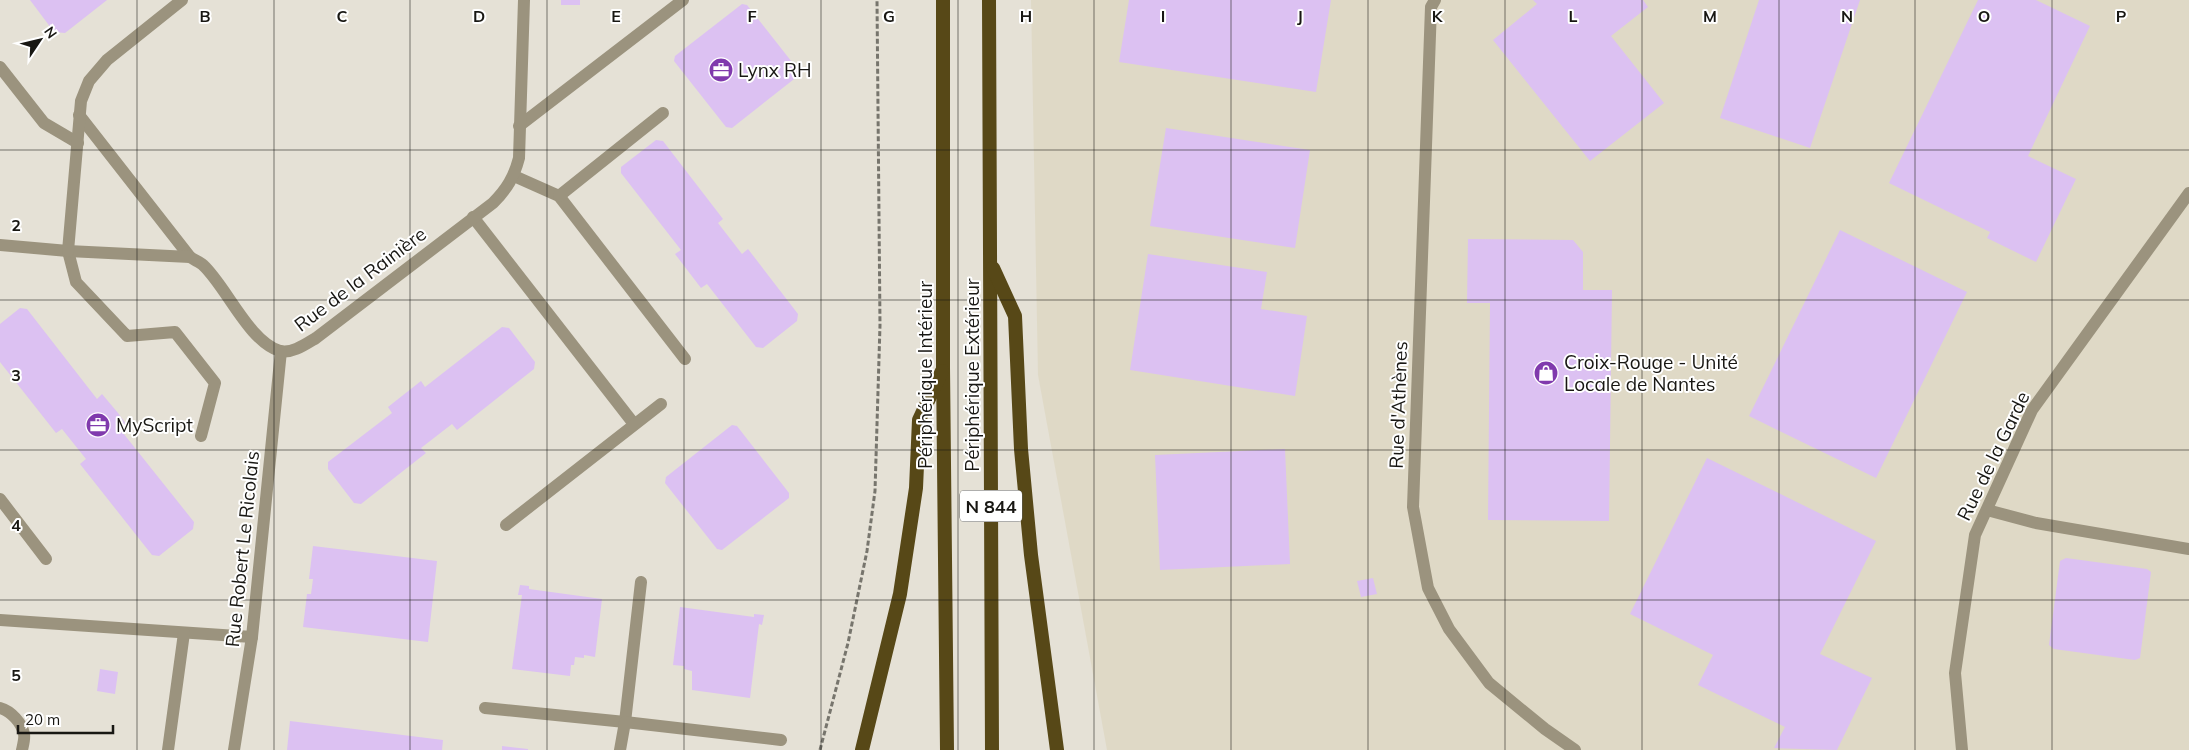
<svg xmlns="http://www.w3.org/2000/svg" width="2189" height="750" font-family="Mulish,sans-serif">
<rect width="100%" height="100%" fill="#e5e1d6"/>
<!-- built -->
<polygon fill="#dfd9c6" points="1031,0 2189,0 2189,750 1107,750 1038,375"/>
<!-- building -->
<g fill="#dcc1f2">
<polygon points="30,0 107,0 65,33 54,32"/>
<rect x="561" y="0" width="19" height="5"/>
<polygon points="1129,0 1331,0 1316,92 1119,62"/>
<polygon points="1533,0 1643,0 1648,7 1611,36 1664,103 1590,161 1493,40 1537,4"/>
<polygon points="1759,0 1860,0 1810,148 1720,118"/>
<polygon points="1978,0 2036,0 2090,26 2028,156 2076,179 2036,262 1987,238 1990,232 1889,183"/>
<polygon points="742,4 747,5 799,71 798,76 732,128 726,127 674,61 675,56"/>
<polygon points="1166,128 1310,150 1295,248 1150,226"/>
<polygon points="656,140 663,141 723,219 718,223 742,254 748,249 798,314 797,321 763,348 756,347 707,284 701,288 675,254 681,250 621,173 621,167"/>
<polygon points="1840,230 1967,292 1876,478 1749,416"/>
<polygon points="1468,239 1573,240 1583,252 1583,290 1612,290 1609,521 1488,520 1490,303 1467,303"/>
<polygon points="1148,254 1267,272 1261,309 1307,316 1295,396 1130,370"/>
<polygon points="20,308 27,309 97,399 102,394 118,413 129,428 123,433 194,522 193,529 159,556 152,555 80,464 86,459 62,429 56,433 0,362 0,324"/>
<polygon points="502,327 509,328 535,362 534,369 457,430 452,424 421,448 426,453 361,504 354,503 328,469 328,462 392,413 388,407 421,381 425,387"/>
<polygon points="732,425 737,426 789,493 789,498 722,550 717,549 665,483 666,477"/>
<polygon points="1285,449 1290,564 1160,570 1155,455"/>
<polygon points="1707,458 1876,541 1820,654 1872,678 1837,750 1774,748 1785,727 1698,685 1713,655 1630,614"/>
<polygon points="313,546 437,561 428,642 303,627 307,594 311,594 313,579 309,579"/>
<polygon points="2066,558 2147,569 2151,572 2140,658 2135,660 2054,649 2049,645 2060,561"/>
<polygon points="1373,578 1377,594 1361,597 1357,581"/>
<polygon points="520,585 529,586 529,589 602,599 595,657 584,655 584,658 575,657 574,665 571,665 570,676 512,669 522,595 518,595"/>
<polygon points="680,607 754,617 754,614 764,615 762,625 759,624 750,698 692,690 692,671 684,669 684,666 673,665"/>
<polygon points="100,669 118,672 115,694 97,691"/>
<polygon points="290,721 443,740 442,750 287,750"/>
<polygon points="502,746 528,749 528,750 502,750"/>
</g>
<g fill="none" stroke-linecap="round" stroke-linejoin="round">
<!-- path -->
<polyline stroke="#77756d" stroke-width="3" stroke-dasharray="5 2.5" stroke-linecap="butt" points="820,750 848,643 867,551 875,491 880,325 877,0"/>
<!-- service -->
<g stroke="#9b937e" stroke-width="12">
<polyline points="0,67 44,123 78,143"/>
<polyline points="519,126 683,0"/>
<polyline points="514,176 559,196 685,359"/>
<polyline points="559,196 663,113"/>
<polyline points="473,217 634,424"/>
<polyline points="68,251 76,282 127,336 175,332 215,383 201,436"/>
<polyline points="0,499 46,559"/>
<polyline points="1987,510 2036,523 2189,549"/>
<polyline points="506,525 661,404"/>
<polyline points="0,620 252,637"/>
<path d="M 0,708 C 11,711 22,723 24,734 C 25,738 23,745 22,750"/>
<polyline points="485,708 625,722 641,582"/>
<polyline points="168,750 184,633"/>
<polyline points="620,750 625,722 781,740"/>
</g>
<!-- minor -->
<g stroke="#9b937e" stroke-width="12">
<polyline points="1435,0 1431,7 1413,507 1428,588 1449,629 1489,683 1545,729 1575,750"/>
<polyline points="79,115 190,257"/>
<path d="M 0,245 L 68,251 L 190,257 C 194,260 200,262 203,265 C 226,286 249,342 280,351 C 292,354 306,344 316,338 L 493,203 C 507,189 514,177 519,158 L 524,0"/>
<polyline points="68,251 81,101 89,81 107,60 182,0"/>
<polyline points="234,750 252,637 281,351"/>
<polyline points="1962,750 1955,673 1975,535 2032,410 2189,193"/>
</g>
<!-- trunk -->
<g stroke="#574817" stroke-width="14">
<polyline points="943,0 943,368 947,750"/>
<polyline points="989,0 992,750"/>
<polyline points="993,268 1015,316 1021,449 1031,555 1057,750"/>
<polyline points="862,750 900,594 916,488 919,420 942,371"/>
</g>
</g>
<!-- grid -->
<path fill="none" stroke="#181713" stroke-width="1" stroke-opacity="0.55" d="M 137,0 L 137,750M 274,0 L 274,750M 410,0 L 410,750M 547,0 L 547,750M 684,0 L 684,750M 821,0 L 821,750M 958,0 L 958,750M 1094,0 L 1094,750M 1231,0 L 1231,750M 1368,0 L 1368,750M 1505,0 L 1505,750M 1642,0 L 1642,750M 1779,0 L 1779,750M 1915,0 L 1915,750M 2052,0 L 2052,750M 0,150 L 2189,150M 0,300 L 2189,300M 0,450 L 2189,450M 0,600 L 2189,600"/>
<!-- icons -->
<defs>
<symbol id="office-disc" viewBox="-11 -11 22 22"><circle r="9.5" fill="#803aad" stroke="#fff"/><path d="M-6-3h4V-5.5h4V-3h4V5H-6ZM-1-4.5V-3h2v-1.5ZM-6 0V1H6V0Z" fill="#fff"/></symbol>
<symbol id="shop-disc" viewBox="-11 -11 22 22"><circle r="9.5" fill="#803aad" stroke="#fff"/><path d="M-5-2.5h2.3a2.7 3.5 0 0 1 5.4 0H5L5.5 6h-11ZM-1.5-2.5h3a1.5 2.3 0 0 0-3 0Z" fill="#fff"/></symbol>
</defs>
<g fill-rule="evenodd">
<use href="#office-disc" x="707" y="56" width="28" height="28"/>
<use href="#shop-disc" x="1532" y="359" width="28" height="28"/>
<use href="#office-disc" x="84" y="411" width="28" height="28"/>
</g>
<g text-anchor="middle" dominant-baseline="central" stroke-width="4" stroke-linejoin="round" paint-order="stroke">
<!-- shield labels -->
<rect fill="#fff" stroke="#5d5d5a" stroke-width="1" x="960" y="490.5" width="62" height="31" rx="4"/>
<g font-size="18" font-weight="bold" fill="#181713">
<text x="991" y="506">N 844</text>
</g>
<!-- poi labels -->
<g font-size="19" fill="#181713" stroke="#fff" text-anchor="start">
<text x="738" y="70">Lynx RH</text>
<text x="1564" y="362">Croix-Rouge - Unité<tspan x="1564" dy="22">Locale de Nantes</tspan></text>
<text x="116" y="425">MyScript</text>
</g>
<!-- street labels -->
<g font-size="19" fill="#181713" stroke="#fff">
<text transform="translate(360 279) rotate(-37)">Rue de la Rainière</text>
<text transform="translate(925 375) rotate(-90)">Périphérique Intérieur</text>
<text transform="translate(972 375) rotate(-90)">Périphérique Extérieur</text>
<text transform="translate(1398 405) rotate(-88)">Rue d'Athènes</text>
<text transform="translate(1993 456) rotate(-64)">Rue de la Garde</text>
<text transform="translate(242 549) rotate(-84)">Rue Robert Le Ricolais</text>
</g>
</g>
<g font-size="16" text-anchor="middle" font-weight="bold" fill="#181713" stroke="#fff" stroke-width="4" stroke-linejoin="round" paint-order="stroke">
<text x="205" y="22">B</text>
<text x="342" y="22">C</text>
<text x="479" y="22">D</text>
<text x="616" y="22">E</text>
<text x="752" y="22">F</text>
<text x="889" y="22">G</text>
<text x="1026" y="22">H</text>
<text x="1163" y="22">I</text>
<text x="1300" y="22">J</text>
<text x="1437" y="22">K</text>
<text x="1573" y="22">L</text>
<text x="1710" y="22">M</text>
<text x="1847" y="22">N</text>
<text x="1984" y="22">O</text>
<text x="2121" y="22">P</text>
<text x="16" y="231">2</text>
<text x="16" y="381">3</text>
<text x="16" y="531">4</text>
<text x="16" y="681">5</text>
</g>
<!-- north arrow -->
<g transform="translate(40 40) rotate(55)" stroke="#ffffff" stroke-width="4" paint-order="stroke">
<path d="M0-4L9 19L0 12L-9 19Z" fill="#181713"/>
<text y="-8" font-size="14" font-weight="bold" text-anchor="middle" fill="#181713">N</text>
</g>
<!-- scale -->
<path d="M18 725v8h95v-8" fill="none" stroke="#181713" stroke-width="2.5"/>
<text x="25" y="725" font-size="15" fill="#181713" stroke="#ffffff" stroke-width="4" paint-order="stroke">20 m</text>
</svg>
